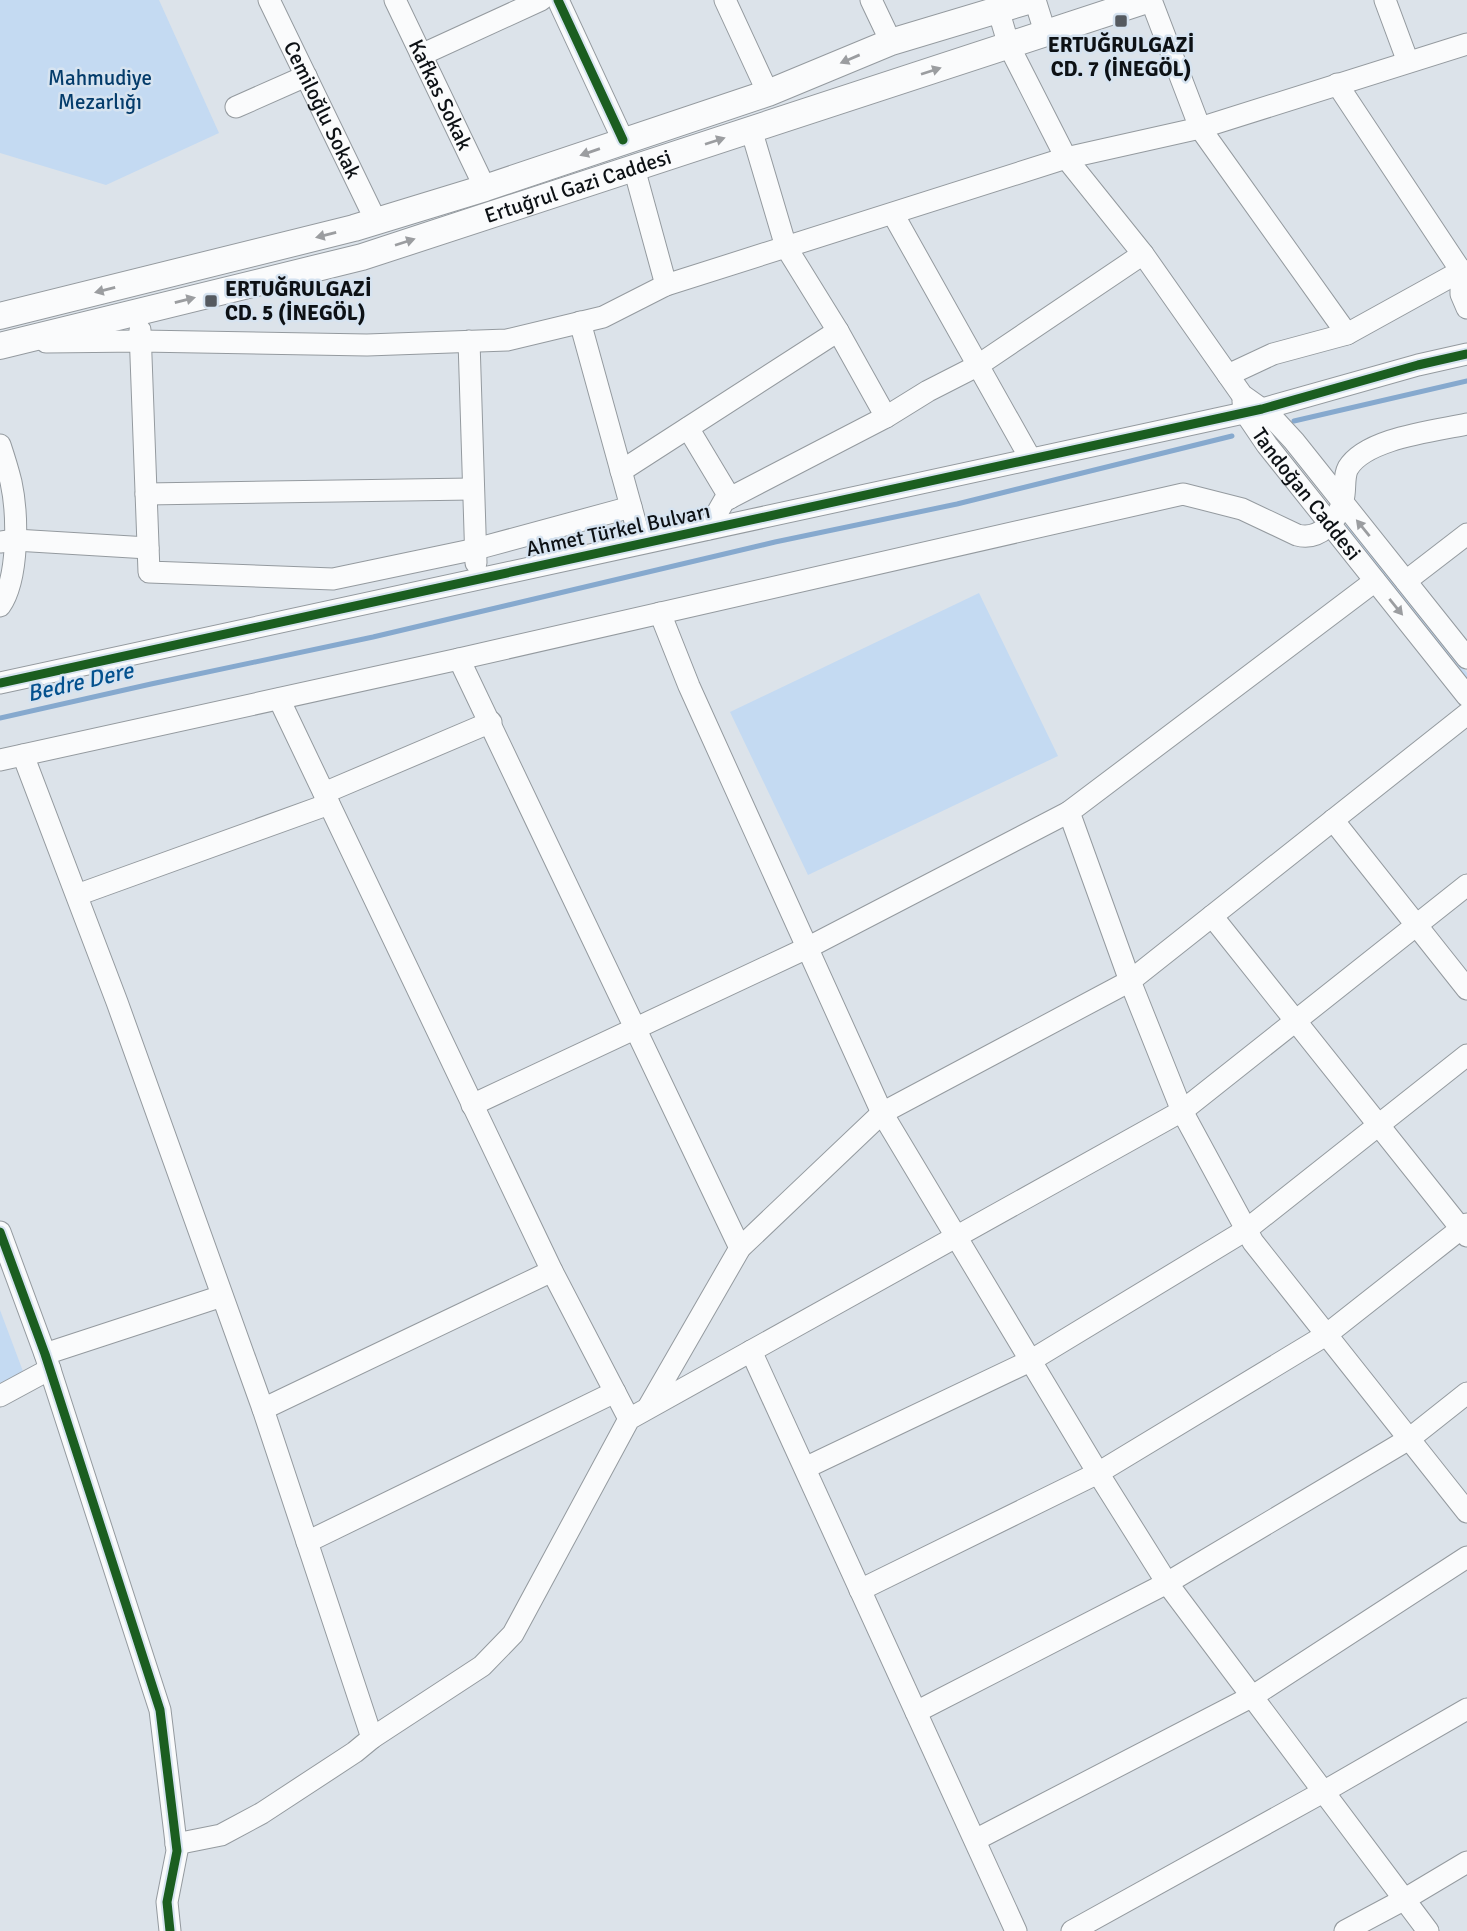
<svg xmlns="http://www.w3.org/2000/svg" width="1467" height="1931" font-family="Signika,sans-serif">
<rect width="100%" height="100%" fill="#dce3ea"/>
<!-- green -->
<g fill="#c4daf2">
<polygon points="0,0 159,0 219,133 106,185 0,153"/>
<polygon points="1348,524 1467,673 1467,683 1344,528"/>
<polygon points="979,593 1058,756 808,875 730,712"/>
<polygon points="0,1310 24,1374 0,1383"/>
</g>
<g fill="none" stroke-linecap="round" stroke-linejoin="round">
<!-- stream -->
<g stroke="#86a9ce" stroke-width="5">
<polyline points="1294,421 1467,381"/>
<polyline points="0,718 151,684 373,637 775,542 957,504 1232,436"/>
</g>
<defs>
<g id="minor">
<path id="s1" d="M 269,0 L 376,221"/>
<path id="s2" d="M 395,0 L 485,188"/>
<polyline points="558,0 623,140"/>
<polyline points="725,0 768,93"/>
<polyline points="871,0 891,42"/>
<polyline points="1035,0 1045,32"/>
<polyline points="1151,0 1200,128 1347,334"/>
<polyline points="1385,0 1408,62"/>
<polyline points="998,9 1009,46 1066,158 1143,254 1242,395 1270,415 1294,441 1467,658"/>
<polyline points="421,55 541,0"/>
<polyline points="1337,84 1461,271 1461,294 1467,308"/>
<polyline points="236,107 306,76"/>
<polyline points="751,129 786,247 838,331 886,417"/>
<polyline points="634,168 666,285"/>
<polyline points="893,214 1030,458"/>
<polyline points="580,322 641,543"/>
<polyline points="140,330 149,572 333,579 476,549 631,507"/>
<polyline points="469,341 476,563"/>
<polyline points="46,342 141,341 367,345 507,340 603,317 666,285 1066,158 1200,128 1467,44"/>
<polyline points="1228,375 1273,354 1347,334 1461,271 1467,271"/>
<path id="s3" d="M 1243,401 L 1244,411 L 1267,445 L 1467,696"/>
<polyline points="688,428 730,498"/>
<path d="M 0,445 C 4,457 8,470 11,482 C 18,514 19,579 0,606"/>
<polyline points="621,471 838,331"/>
<polyline points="146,494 472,489"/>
<polyline points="708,529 724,501 886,417 928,391 977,366 1143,254"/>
<polyline points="0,542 15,540 148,548"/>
<polyline points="1375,581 1069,812 1130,981 1182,1111 1253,1242 1467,1512"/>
<polyline points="1406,581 1467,534"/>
<polyline points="660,613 689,686 882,1113 1098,1473 1167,1583 1428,1931"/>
<polyline points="459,659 740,1248"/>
<polyline points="0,683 1262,409 1418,365 1467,354"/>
<polyline points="279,699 552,1271 629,1419"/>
<polyline points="23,755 117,1002 263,1409 372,1738 355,1752 262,1813 221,1835 176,1844"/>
<path d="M 0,760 L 459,659 L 1183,494 L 1242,509 L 1297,535 C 1319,541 1338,521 1343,500 C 1346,491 1343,477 1348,468 C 1366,438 1435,431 1467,424"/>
<polyline points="324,793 491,722"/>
<polyline points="1333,820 1467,989"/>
<polyline points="77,895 329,804"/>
<polyline points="1212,916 1467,1236"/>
<polyline points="472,1105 807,948 1069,812"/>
<polyline points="0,1232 45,1354 160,1710 177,1851 167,1902 170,1931"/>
<polyline points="751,1351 1016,1931"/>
<polyline points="45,1354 222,1296"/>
<polyline points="0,1396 50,1369"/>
<polyline points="649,1406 740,1248 882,1113 1130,981 1467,714"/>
<polyline points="263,1409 552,1271"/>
<polyline points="805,1468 1030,1361 1246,1230 1467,1055"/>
<polyline points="307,1542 615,1392"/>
<polyline points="860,1590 1098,1473 1326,1335 1467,1224"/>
<polyline points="916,1712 1167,1583 1409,1439 1467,1393"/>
<polyline points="372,1738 482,1666 513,1634 629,1419 1182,1111 1467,885"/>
<polyline points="975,1840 1253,1696 1467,1557"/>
<polyline points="1072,1931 1323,1792 1467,1709"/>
<polyline points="1345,1931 1405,1899 1467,1862"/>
</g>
<g id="major">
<polyline points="0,316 354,228 485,188 768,93 891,42 1031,0"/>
<path id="s4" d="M 0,346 L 362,257 L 1147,0"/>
</g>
</defs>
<!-- minor casing -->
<use href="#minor" stroke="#949a9f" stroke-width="23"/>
<!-- major casing -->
<use href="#major" stroke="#949a9f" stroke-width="28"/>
<!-- minor -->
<use href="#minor" stroke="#fafbfc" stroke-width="21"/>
<!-- major -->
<use href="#major" stroke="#fafbfc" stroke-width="26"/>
<defs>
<g id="cycleway">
<polyline points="558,0 623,140"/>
<polyline points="0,683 1262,409 1418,365 1467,354"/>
<polyline points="0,1232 45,1354 160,1710 177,1851 167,1902 170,1931"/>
</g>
</defs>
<!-- cycleway casing -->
<use href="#cycleway" stroke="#d6e3f0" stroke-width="13"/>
<!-- cycleway -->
<use href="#cycleway" stroke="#1b5e20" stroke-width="9"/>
</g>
<!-- one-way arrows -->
<defs><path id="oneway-solid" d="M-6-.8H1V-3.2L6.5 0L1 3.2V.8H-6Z" transform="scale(1.75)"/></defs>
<g fill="#9b9da0">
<use href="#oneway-solid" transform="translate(850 59) rotate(157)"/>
<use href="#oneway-solid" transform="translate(931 71) rotate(-18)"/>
<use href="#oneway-solid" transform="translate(715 141) rotate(-18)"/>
<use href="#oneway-solid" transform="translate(590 152) rotate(161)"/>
<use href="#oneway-solid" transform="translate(326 235) rotate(166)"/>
<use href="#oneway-solid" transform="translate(405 242) rotate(-18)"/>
<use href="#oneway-solid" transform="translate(105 290) rotate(166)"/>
<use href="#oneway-solid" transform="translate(185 300) rotate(-14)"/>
<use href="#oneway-solid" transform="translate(1363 528) rotate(-129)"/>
<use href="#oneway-solid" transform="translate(1396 607) rotate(51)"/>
</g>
<!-- markers -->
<g fill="#555a60" stroke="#d6e3f0" stroke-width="2.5">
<rect x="1114" y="14" width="14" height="14" rx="3.5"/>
<rect x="204" y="294" width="14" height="14" rx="3.5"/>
</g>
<g text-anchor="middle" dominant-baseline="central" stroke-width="5" stroke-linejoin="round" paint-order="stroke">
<!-- poi labels -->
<g font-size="21" font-weight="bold" fill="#0d1115" stroke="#d6e3f0">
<text x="1121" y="45">ERTUĞRULGAZİ<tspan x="1121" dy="24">CD. 7 (İNEGÖL)</tspan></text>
<text x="225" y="289" text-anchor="start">ERTUĞRULGAZİ<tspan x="225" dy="24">CD. 5 (İNEGÖL)</tspan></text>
</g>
<!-- park labels -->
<g font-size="21" fill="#043c6b" stroke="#d6e3f0">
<text x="100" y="78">Mahmudiye<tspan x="100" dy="24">Mezarlığı</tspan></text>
</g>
<!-- street labels -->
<g font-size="21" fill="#0d1115" stroke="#d6e3f0">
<text stroke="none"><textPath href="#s2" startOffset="105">Kafkas Sokak</textPath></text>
<text stroke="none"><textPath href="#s1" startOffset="122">Cemiloğlu Sokak</textPath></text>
<text stroke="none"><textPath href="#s4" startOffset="600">Ertuğrul Gazi Caddesi</textPath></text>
<text stroke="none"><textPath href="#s3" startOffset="114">Tandoğan Caddesi</textPath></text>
<text transform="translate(618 530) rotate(-12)">Ahmet Türkel Bulvarı</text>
</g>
<!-- water labels -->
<g font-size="23" font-style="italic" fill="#03518e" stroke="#d6e3f0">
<text transform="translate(80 682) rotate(-13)">Bedre Dere</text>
</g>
</g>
</svg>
